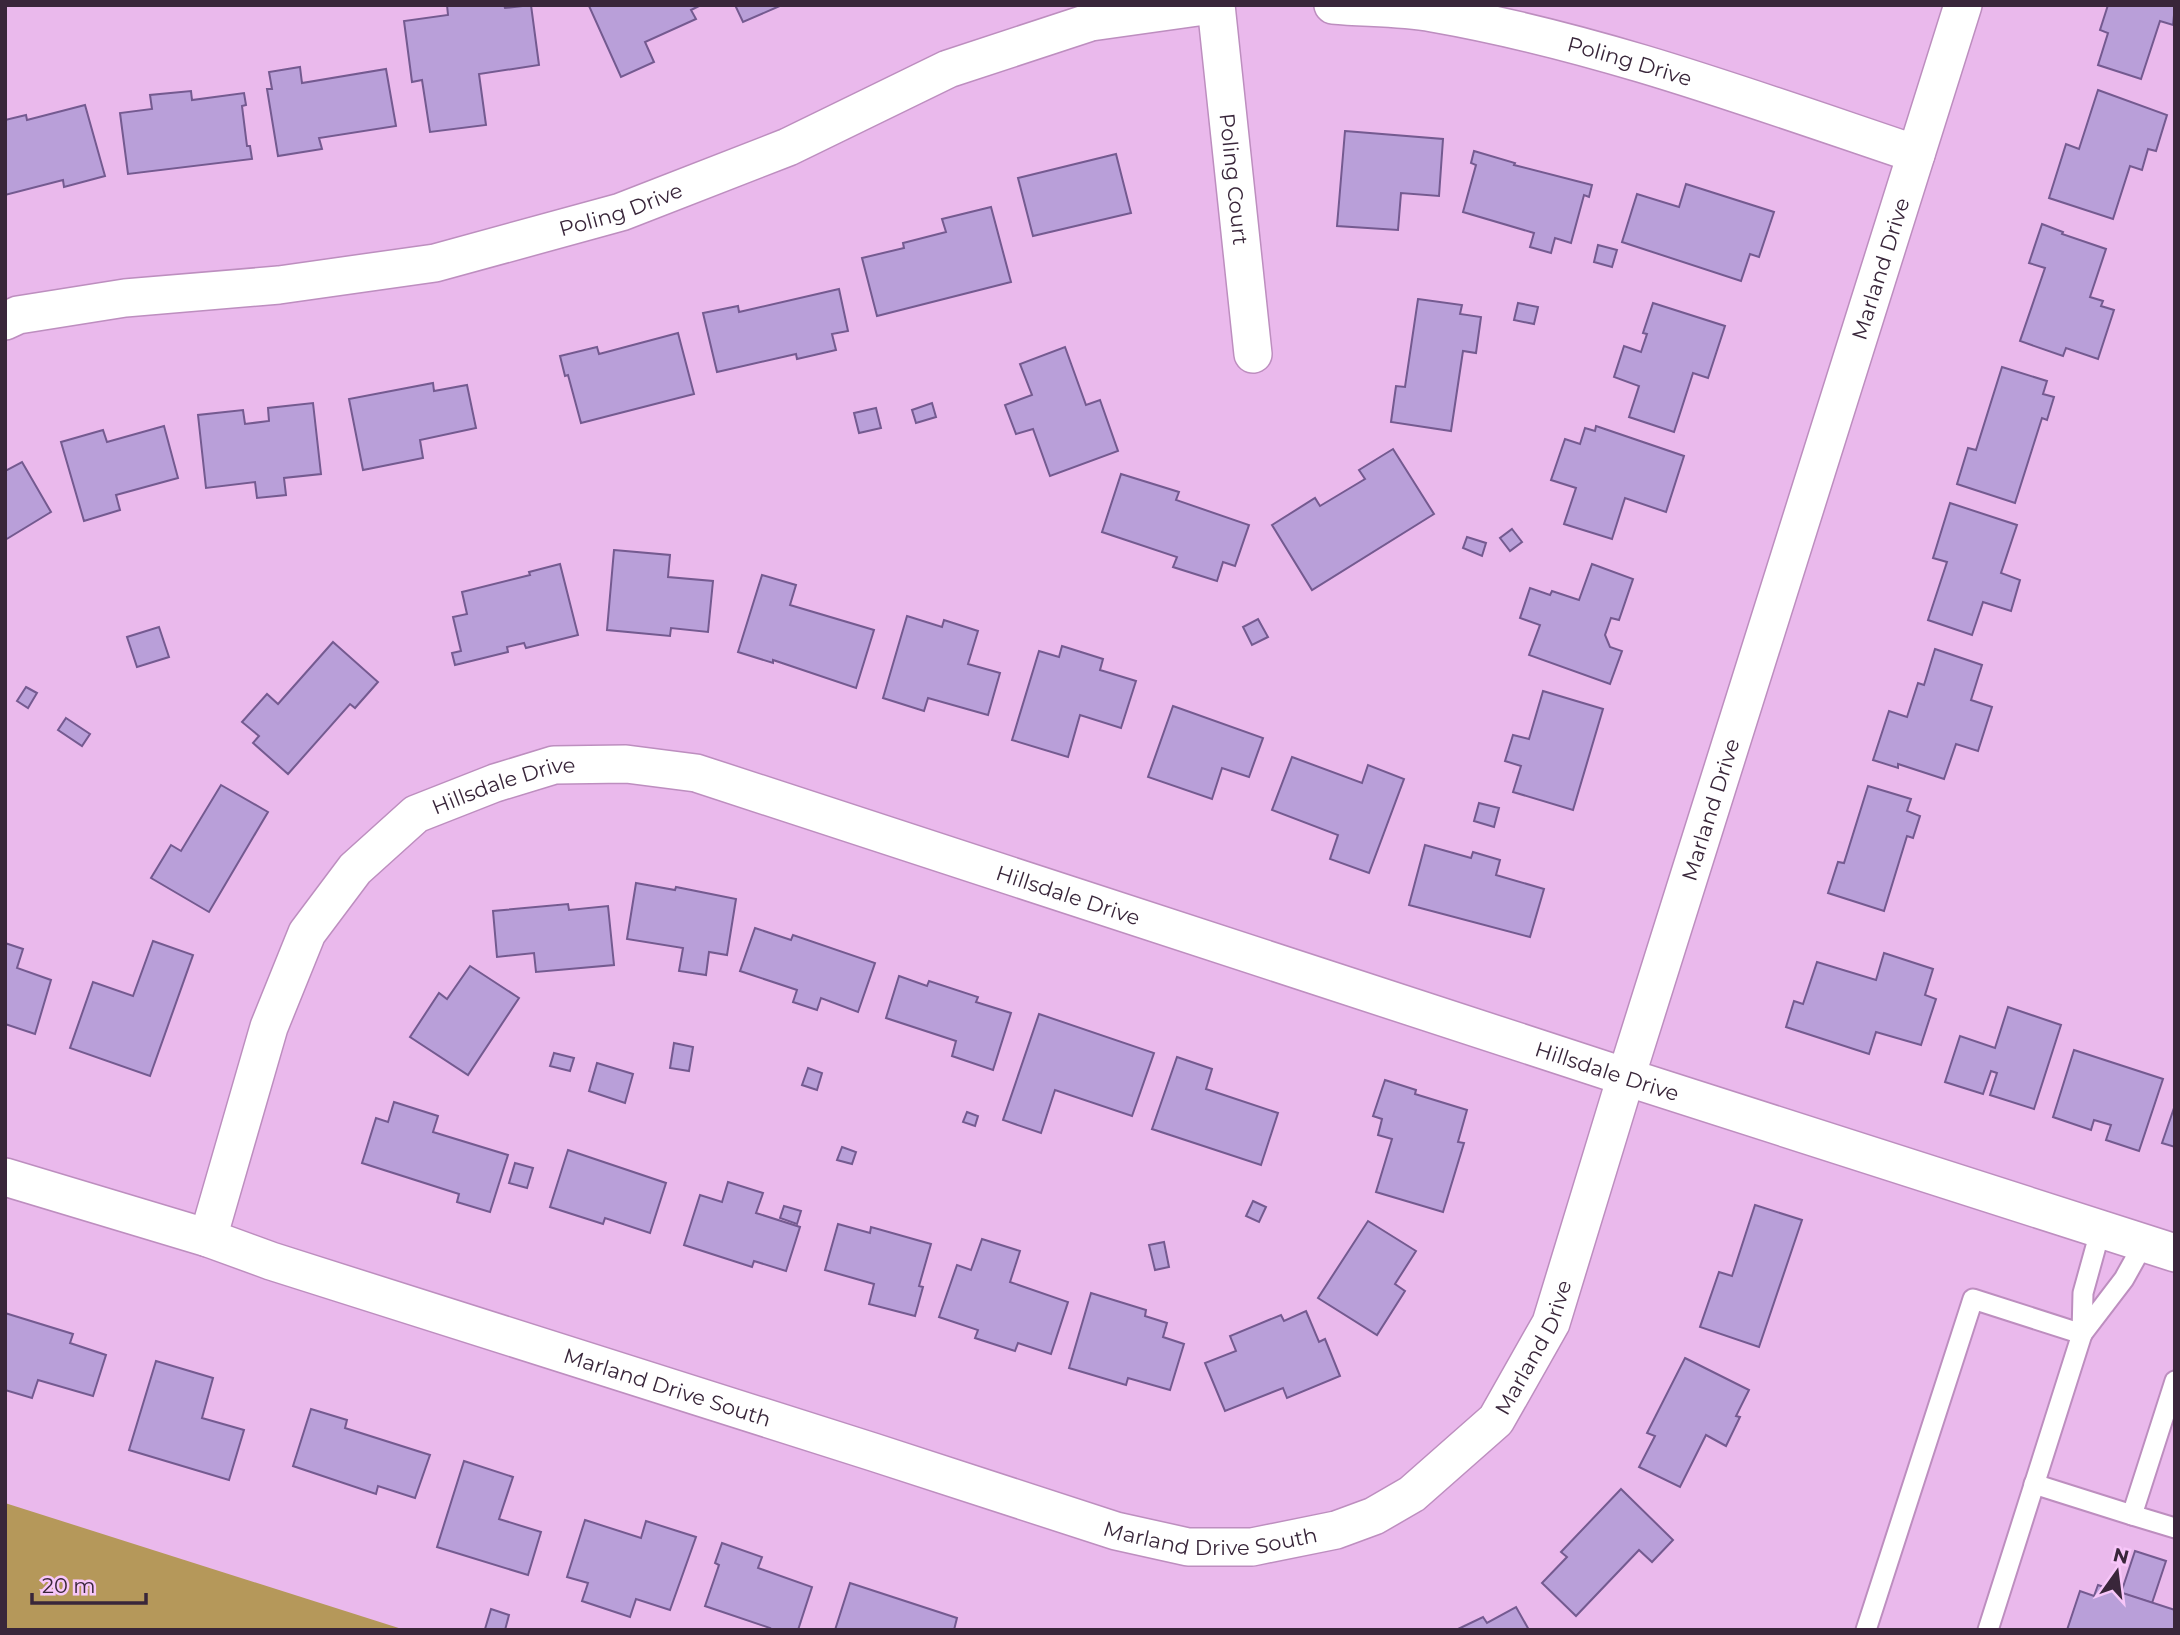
<svg xmlns="http://www.w3.org/2000/svg" width="2180" height="1635" font-family="Montserrat,sans-serif">
<rect width="100%" height="100%" fill="#eab9ec"/>
<!-- forest -->
<polygon fill="#b5985a" points="5,1503 405,1630 5,1630"/>
<!-- building -->
<g fill="#b99fd9" stroke="#745a90" stroke-width="2">
<polygon points="447,5 504,5 505,8 531,5 539,65 479,74 486,125 430,132 422,80 412,82 404,21 448,15"/>
<polygon points="701,5 691,10 696,19 645,42 654,62 621,77 589,6"/>
<polygon points="735,5 782,5 743,22"/>
<polygon points="2108,5 2175,5 2173,25 2160,21 2141,79 2098,65 2108,33 2100,30"/>
<polygon points="300,67 302,83 386,69 396,126 319,138 322,149 278,156 267,89 272,89 269,72"/>
<polygon points="2098,90 2167,115 2156,151 2148,149 2142,170 2130,166 2113,219 2049,198 2066,144 2079,149"/>
<polygon points="191,91 192,100 244,93 246,105 242,106 247,146 250,146 252,159 128,174 120,113 152,109 150,95"/>
<polygon points="85,105 105,176 64,187 63,180 5,195 5,120 26,115 27,120"/>
<polygon points="1345,131 1443,139 1439,196 1401,193 1398,230 1337,226"/>
<polygon points="1474,151 1515,163 1514,165 1592,185 1589,197 1584,195 1571,243 1555,238 1551,253 1530,247 1534,233 1463,212 1476,165 1471,163"/>
<polygon points="1116,154 1131,213 1033,236 1018,178"/>
<polygon points="1686,184 1774,212 1759,257 1750,254 1741,281 1622,242 1637,194 1679,207"/>
<polygon points="991,207 1011,282 877,316 862,258 904,248 903,243 946,232 942,219"/>
<polygon points="2042,224 2063,232 2062,234 2106,249 2090,297 2103,301 2101,306 2114,310 2098,359 2066,348 2063,356 2020,341 2045,268 2029,263"/>
<polygon points="1598,245 1617,250 1612,267 1594,262"/>
<polygon points="839,289 848,331 832,334 836,350 797,359 796,354 717,372 703,313 738,306 739,312"/>
<polygon points="1418,299 1462,305 1460,314 1481,317 1476,353 1463,351 1451,431 1391,422 1396,386 1405,387"/>
<polygon points="1518,303 1538,307 1534,324 1514,320"/>
<polygon points="1653,303 1725,326 1708,378 1693,373 1674,432 1629,417 1639,386 1614,377 1624,346 1641,352 1647,334 1643,333"/>
<polygon points="678,333 694,394 581,423 568,375 565,376 560,356 597,347 599,354"/>
<polygon points="1065,347 1086,405 1100,400 1118,451 1050,476 1033,429 1016,434 1005,405 1032,395 1020,364"/>
<polygon points="2002,367 2047,381 2043,394 2054,397 2047,420 2042,418 2015,503 1957,484 1968,448 1976,450"/>
<polygon points="433,383 434,391 467,385 476,428 420,440 423,458 363,470 349,399"/>
<polygon points="313,403 321,474 284,478 286,495 257,498 255,482 206,488 198,415 243,410 245,424 269,421 268,408"/>
<polygon points="932,403 936,417 916,423 912,410"/>
<polygon points="876,408 881,428 859,433 854,413"/>
<polygon points="164,426 178,478 116,495 120,510 84,521 61,442 103,430 107,442"/>
<polygon points="1596,426 1684,456 1666,512 1625,498 1612,539 1564,524 1576,488 1551,480 1565,439 1580,444 1585,428 1595,431"/>
<polygon points="1393,449 1434,514 1312,590 1272,525 1315,498 1320,506 1365,479 1359,470"/>
<polygon points="22,462 51,512 5,540 5,471"/>
<polygon points="1121,474 1179,492 1176,500 1249,525 1235,566 1223,562 1217,581 1173,567 1177,557 1102,532"/>
<polygon points="1950,503 2017,525 2001,573 2020,580 2011,611 1983,602 1972,635 1928,620 1947,562 1933,558"/>
<polygon points="1512,529 1522,542 1510,551 1500,538"/>
<polygon points="1467,537 1486,543 1482,556 1463,548"/>
<polygon points="614,550 670,555 668,577 713,581 708,632 671,628 670,636 607,630"/>
<polygon points="560,564 578,635 526,648 524,643 507,647 508,652 455,665 452,653 461,651 453,617 467,614 462,592 530,575 529,572"/>
<polygon points="1592,564 1633,579 1619,620 1611,618 1605,635 1610,647 1622,651 1610,684 1529,655 1540,625 1520,618 1530,588 1550,595 1552,591 1579,600"/>
<polygon points="762,575 796,585 790,605 874,630 856,688 773,660 773,663 738,652"/>
<polygon points="907,616 942,627 944,620 978,631 968,664 1000,673 988,715 928,698 924,711 883,698"/>
<polygon points="1258,619 1268,637 1252,645 1243,627"/>
<polygon points="159,627 169,657 137,667 127,637"/>
<polygon points="333,642 378,682 355,708 350,704 288,774 253,743 259,736 242,722 267,694 278,704"/>
<polygon points="1062,646 1103,659 1100,670 1136,681 1121,728 1080,715 1068,757 1012,740 1039,651 1059,657"/>
<polygon points="1935,649 1982,665 1971,700 1992,707 1978,751 1956,744 1944,779 1898,764 1898,768 1873,760 1889,711 1907,717 1918,683 1924,685"/>
<polygon points="26,687 37,693 28,708 17,701"/>
<polygon points="1543,691 1603,709 1573,810 1513,792 1521,766 1505,761 1513,735 1529,739"/>
<polygon points="1173,706 1263,738 1249,777 1222,768 1212,799 1148,777"/>
<polygon points="66,718 90,734 82,746 58,730"/>
<polygon points="1292,757 1362,783 1368,765 1404,779 1369,873 1330,859 1338,835 1272,810"/>
<polygon points="221,785 268,812 209,912 151,878 171,845 181,851"/>
<polygon points="1868,786 1911,799 1907,811 1920,816 1913,838 1907,836 1884,911 1828,893 1838,862 1844,863"/>
<polygon points="1479,803 1499,808 1494,827 1474,821"/>
<polygon points="1425,845 1471,858 1473,852 1500,860 1496,875 1544,889 1530,937 1409,905"/>
<polygon points="636,883 675,890 676,887 736,899 727,955 709,952 706,975 679,971 683,948 627,939"/>
<polygon points="568,904 569,910 608,906 614,965 536,972 534,953 497,957 493,911"/>
<polygon points="755,928 791,940 793,935 875,963 858,1012 821,998 817,1010 793,1002 797,990 740,971"/>
<polygon points="153,941 193,955 150,1076 70,1048 93,982 133,996"/>
<polygon points="5,943 23,949 17,968 51,980 35,1034 5,1024"/>
<polygon points="1884,953 1933,969 1925,995 1936,999 1921,1045 1876,1032 1869,1054 1786,1027 1794,1001 1803,1004 1817,962 1876,980"/>
<polygon points="470,966 519,998 468,1075 410,1037 439,993 447,999"/>
<polygon points="899,976 927,986 929,981 978,997 976,1002 1011,1013 993,1070 952,1056 956,1041 886,1018"/>
<polygon points="2008,1007 2061,1025 2034,1109 1990,1095 1997,1073 1991,1071 1983,1094 1945,1082 1960,1036 1995,1048"/>
<polygon points="1039,1014 1154,1053 1132,1116 1055,1090 1041,1133 1003,1120"/>
<polygon points="674,1043 693,1047 689,1071 670,1068"/>
<polygon points="2074,1050 2163,1079 2139,1151 2106,1140 2111,1125 2094,1120 2091,1130 2053,1117"/>
<polygon points="554,1053 574,1058 570,1071 550,1066"/>
<polygon points="1177,1057 1212,1069 1206,1089 1278,1113 1261,1165 1152,1129"/>
<polygon points="597,1063 633,1074 625,1103 589,1091"/>
<polygon points="808,1068 822,1073 817,1090 802,1085"/>
<polygon points="1385,1080 1416,1090 1415,1094 1467,1110 1458,1142 1464,1143 1443,1212 1376,1192 1392,1139 1378,1135 1382,1119 1373,1116"/>
<polygon points="394,1102 438,1116 433,1132 508,1155 490,1212 457,1202 459,1194 362,1163 376,1118 388,1122"/>
<polygon points="2175,1105 2175,1147 2162,1143"/>
<polygon points="967,1112 978,1116 975,1126 963,1122"/>
<polygon points="842,1147 856,1152 852,1164 837,1160"/>
<polygon points="568,1150 666,1183 650,1233 605,1218 603,1224 550,1207"/>
<polygon points="515,1163 533,1168 527,1188 509,1183"/>
<polygon points="728,1182 763,1193 756,1213 800,1227 786,1271 754,1261 752,1267 684,1245 700,1195 722,1202"/>
<polygon points="1253,1201 1266,1207 1259,1222 1246,1216"/>
<polygon points="1755,1205 1802,1220 1759,1347 1700,1327 1719,1272 1732,1276"/>
<polygon points="784,1206 801,1211 797,1224 780,1218"/>
<polygon points="1368,1221 1416,1251 1395,1284 1405,1291 1377,1335 1318,1298"/>
<polygon points="838,1224 870,1233 871,1227 931,1244 919,1286 923,1287 915,1316 869,1304 874,1284 825,1270"/>
<polygon points="982,1239 1020,1251 1010,1282 1068,1302 1051,1354 1018,1343 1015,1351 975,1338 978,1330 939,1317 957,1265 971,1270"/>
<polygon points="1164,1242 1169,1267 1155,1270 1149,1245"/>
<polygon points="1091,1293 1146,1310 1145,1316 1167,1323 1163,1337 1184,1344 1170,1390 1128,1378 1126,1385 1069,1368"/>
<polygon points="1306,1311 1319,1342 1325,1339 1340,1376 1287,1398 1283,1388 1225,1411 1205,1363 1236,1351 1230,1336 1281,1315 1284,1321"/>
<polygon points="5,1313 73,1334 70,1343 106,1355 93,1396 38,1380 32,1398 5,1390"/>
<polygon points="1685,1358 1749,1390 1736,1416 1740,1417 1726,1446 1706,1435 1680,1487 1639,1467 1655,1436 1647,1433"/>
<polygon points="156,1361 213,1378 202,1418 244,1430 229,1480 129,1450"/>
<polygon points="311,1409 347,1420 345,1428 430,1455 415,1498 378,1486 376,1494 293,1466"/>
<polygon points="464,1461 513,1477 499,1519 541,1532 528,1575 437,1547"/>
<polygon points="1621,1489 1673,1540 1652,1562 1639,1550 1576,1616 1542,1583 1567,1557 1561,1552"/>
<polygon points="585,1520 641,1538 646,1521 696,1537 670,1610 636,1599 630,1617 582,1601 588,1583 567,1577"/>
<polygon points="722,1543 762,1557 758,1568 812,1587 798,1630 769,1630 770,1628 705,1606 719,1565 715,1563"/>
<polygon points="2135,1551 2166,1561 2152,1603 2121,1593"/>
<polygon points="850,1583 957,1618 954,1630 835,1630"/>
<polygon points="2098,1585 2175,1610 2175,1630 2067,1630 2080,1591 2094,1596"/>
<polygon points="1516,1607 1529,1630 1456,1630 1483,1617 1487,1623"/>
<polygon points="491,1609 509,1615 505,1630 485,1629"/>
</g>
<g fill="none" stroke-linecap="round" stroke-linejoin="round">
<defs>
<g id="service">
<polyline points="2082,1334 2124,1279 2144,1243"/>
<polyline points="2175,1381 2132,1515 2175,1528"/>
<polyline points="2034,1484 2132,1515"/>
<polyline points="1866,1630 1973,1299 2082,1334"/>
<polyline points="1988,1630 2082,1334 2083,1293 2101,1228"/>
</g>
<g id="minor">
<path id="s1" d="M 1216,5 L 1253,354"/>
<path id="s2" d="M 1333,5 C 1366,8 1401,7 1433,13 C 1599,42 1758,101 1916,154"/>
<path id="s3" d="M 5,321 L 18,315 L 125,298 L 279,285 L 435,263 L 621,212 L 788,147 L 948,69 L 1091,22 L 1212,5"/>
<path id="s4" d="M 5,1177 L 208,1238 L 271,1261 L 873,1452 L 1116,1531 L 1188,1547 L 1252,1547 L 1336,1530 L 1374,1516 L 1412,1494 L 1496,1420 L 1551,1323 L 1626,1077 L 1963,5"/>
<path id="s5" d="M 208,1238 L 269,1027 L 307,933 L 355,869 L 416,814 L 495,783 L 554,765 L 626,764 L 696,773 L 1626,1077 L 2175,1253"/>
</g>
</defs>
<!-- service casing -->
<use href="#service" stroke="#bd8ebf" stroke-width="23"/>
<!-- minor casing -->
<use href="#minor" stroke="#bd8ebf" stroke-width="40"/>
<!-- service -->
<use href="#service" stroke="#fff" stroke-width="19"/>
<!-- minor -->
<use href="#minor" stroke="#fff" stroke-width="37"/>
</g>
<g text-anchor="middle" dominant-baseline="central" stroke-width="6" stroke-linejoin="round" paint-order="stroke">
<!-- street labels -->
<g font-size="21" fill="#39263a" stroke="#f7c6f9">
<text stroke="none"><textPath href="#s2" startOffset="303">Poling Drive</textPath></text>
<text stroke="none"><textPath href="#s1" startOffset="175">Poling Court</textPath></text>
<text stroke="none"><textPath href="#s3" startOffset="628">Poling Drive</textPath></text>
<text stroke="none"><textPath href="#s4" startOffset="2802">Marland Drive</textPath></text>
<text stroke="none"><textPath href="#s5" startOffset="576">Hillsdale Drive</textPath></text>
<text stroke="none"><textPath href="#s4" startOffset="2235">Marland Drive</textPath></text>
<text stroke="none"><textPath href="#s5" startOffset="1164">Hillsdale Drive</textPath></text>
<text stroke="none"><textPath href="#s5" startOffset="1731">Hillsdale Drive</textPath></text>
<text stroke="none"><textPath href="#s4" startOffset="1668">Marland Drive</textPath></text>
<text stroke="none"><textPath href="#s4" startOffset="695">Marland Drive South</textPath></text>
<text stroke="none"><textPath href="#s4" startOffset="1262">Marland Drive South</textPath></text>
</g>
</g>
<!-- border -->
<rect width="2180" height="1635" fill="none" stroke="#39263a" stroke-width="14"/>
<!-- north arrow -->
<g transform="translate(2117 1572) rotate(14)" stroke="#f7c6f9" stroke-width="5" paint-order="stroke">
<path d="M0-5L12 26L0 18L-12 26Z" fill="#39263a"/>
<text y="-10" font-size="19" font-weight="bold" text-anchor="middle" fill="#39263a">N</text>
</g>
<!-- scale -->
<path d="M32 1593v10h114v-10" fill="none" stroke="#39263a" stroke-width="3.5"/>
<text x="42" y="1593" font-size="21" fill="#39263a" stroke="#f7c6f9" stroke-width="5" paint-order="stroke">20 m</text>
</svg>
